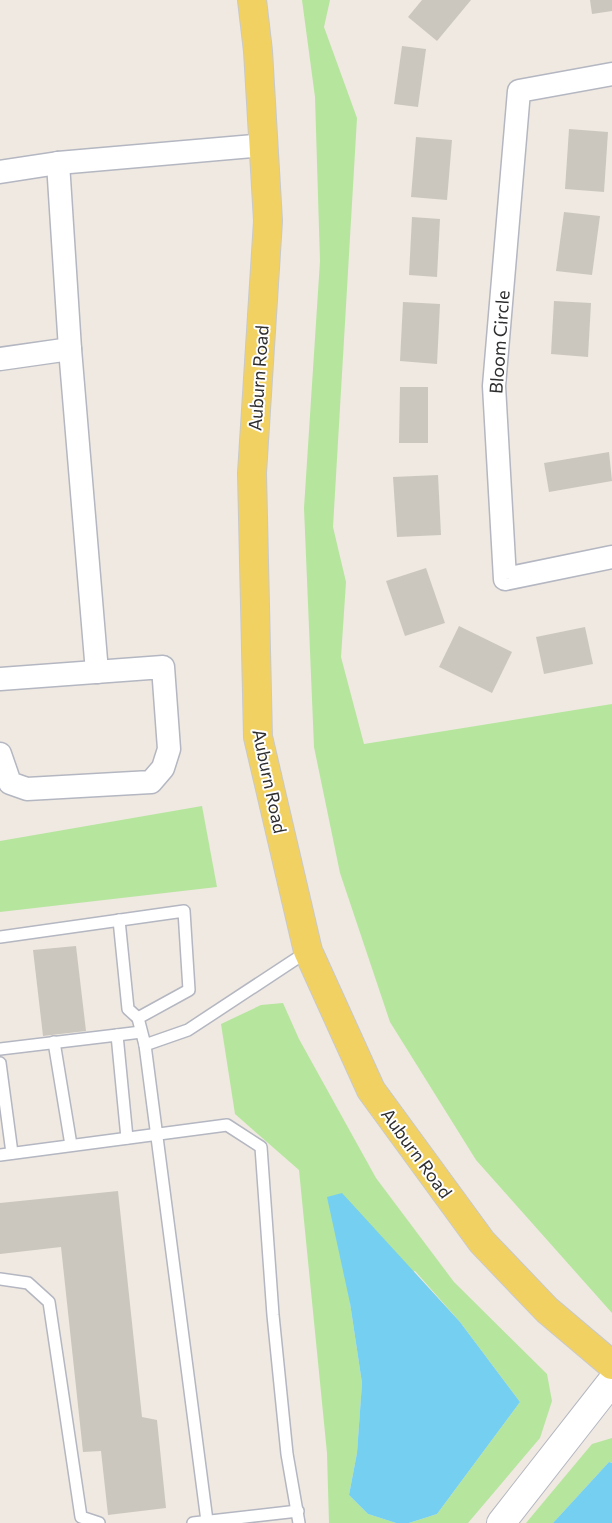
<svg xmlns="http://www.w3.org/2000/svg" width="612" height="1523" font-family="Commissioner,sans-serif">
<rect width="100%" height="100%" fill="#efe9e1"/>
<!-- green -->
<g fill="#b6e59e">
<polygon points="302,0 330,0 324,27 357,118 333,527 346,582 341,657 364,744 612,704 612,1313 476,1160 390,1022 340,873 314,747 304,508 320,261 315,97"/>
<polygon points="202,806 217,887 0,912 0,841"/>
<polygon points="283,1003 299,1039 376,1178 454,1282 547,1374 552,1401 540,1438 468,1523 409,1523 437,1514 520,1402 460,1322 415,1271 350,1303 362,1383 357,1453 349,1495 368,1514 396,1523 329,1523 327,1453 299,1170 235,1114 221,1024 261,1005"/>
<polygon points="612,1438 612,1463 609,1462 553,1523 526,1523 592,1444"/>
</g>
<!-- water -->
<g fill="#75cff0">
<polygon points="342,1193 460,1322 520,1402 437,1514 409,1523 396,1523 368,1514 349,1495 357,1453 362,1383 350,1303 327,1197"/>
<polygon points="609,1462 612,1463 612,1523 553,1523"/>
</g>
<!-- building -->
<g fill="#cbc7bf">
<polygon points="422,0 471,0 437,41 408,17"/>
<polygon points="590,0 612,0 612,11 592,14"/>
<polygon points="402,46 426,49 418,107 394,104"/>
<polygon points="569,129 608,132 604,192 565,189"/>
<polygon points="416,137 452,140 447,200 411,197"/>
<polygon points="564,212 600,216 592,275 556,271"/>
<polygon points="412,217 440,219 437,277 409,275"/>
<polygon points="554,301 591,303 588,357 551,354"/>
<polygon points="403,302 440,304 437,364 400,361"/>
<polygon points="400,387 428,387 428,443 399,443"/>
<polygon points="609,452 612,481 549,492 544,463"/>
<polygon points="438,475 441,535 397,537 393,477"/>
<polygon points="426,568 445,623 405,636 386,581"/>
<polygon points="459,626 512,652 492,693 439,667"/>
<polygon points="585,627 593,664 544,674 536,637"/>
<polygon points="76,946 86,1031 43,1036 33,950"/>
<polygon points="118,1191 142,1417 157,1420 166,1508 108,1515 101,1451 83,1452 61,1247 0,1254 0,1203"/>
</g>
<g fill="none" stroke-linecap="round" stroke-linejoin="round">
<defs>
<g id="service">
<polyline points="119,920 128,1009 138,1018"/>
<polyline points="0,937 184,911 189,990 138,1018 145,1045 188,1030 308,951"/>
<polyline points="117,1035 141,1032"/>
<polyline points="54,1042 71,1145"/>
<polyline points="145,1045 207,1521"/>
<polyline points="0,1049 117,1035 127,1138"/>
<polyline points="0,1063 12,1153"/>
<polyline points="0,1155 227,1125 261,1147 273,1315 287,1454 299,1523"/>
<polyline points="0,1279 28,1283 49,1302 81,1517 99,1523"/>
<polyline points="193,1523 298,1511"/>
</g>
<g id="minor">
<polyline points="612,74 519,91 494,386 505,579 612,557"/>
<polyline points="58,163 70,349 97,672"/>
<polyline points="0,172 58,163 264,145"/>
<polyline points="0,359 70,349"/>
<polyline points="0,679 163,667 169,749 163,768 151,782 27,789 10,783 0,754"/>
</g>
<polyline id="tertiary" points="501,1523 612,1381"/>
<polyline id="primary" points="252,0 258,51 268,221 252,473 258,737 308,951 371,1090 482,1242 547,1310 612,1365"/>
</defs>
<!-- service casing -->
<use href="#service" stroke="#b4b7c1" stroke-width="14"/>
<!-- minor casing -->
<use href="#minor" stroke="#b4b7c1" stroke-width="25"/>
<!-- tertiary casing -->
<use href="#tertiary" stroke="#b4b7c1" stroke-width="30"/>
<!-- primary casing -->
<use href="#primary" stroke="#c9c9c9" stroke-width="30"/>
<!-- service -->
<use href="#service" stroke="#fff" stroke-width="11"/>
<!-- minor -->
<use href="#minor" stroke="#fff" stroke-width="22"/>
<!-- tertiary -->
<use href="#tertiary" stroke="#fff" stroke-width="28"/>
<!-- primary -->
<use href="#primary" stroke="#f2d163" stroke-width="28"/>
</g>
<g text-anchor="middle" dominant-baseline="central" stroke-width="4" stroke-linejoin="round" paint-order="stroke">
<!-- street labels -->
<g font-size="18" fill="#2e2e2e" stroke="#fff">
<text transform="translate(499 342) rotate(-86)">Bloom Circle</text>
<text transform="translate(258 378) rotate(-86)">Auburn Road</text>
<text transform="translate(270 781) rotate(78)">Auburn Road</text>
<text transform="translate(417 1153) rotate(54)">Auburn Road</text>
</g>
</g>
</svg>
